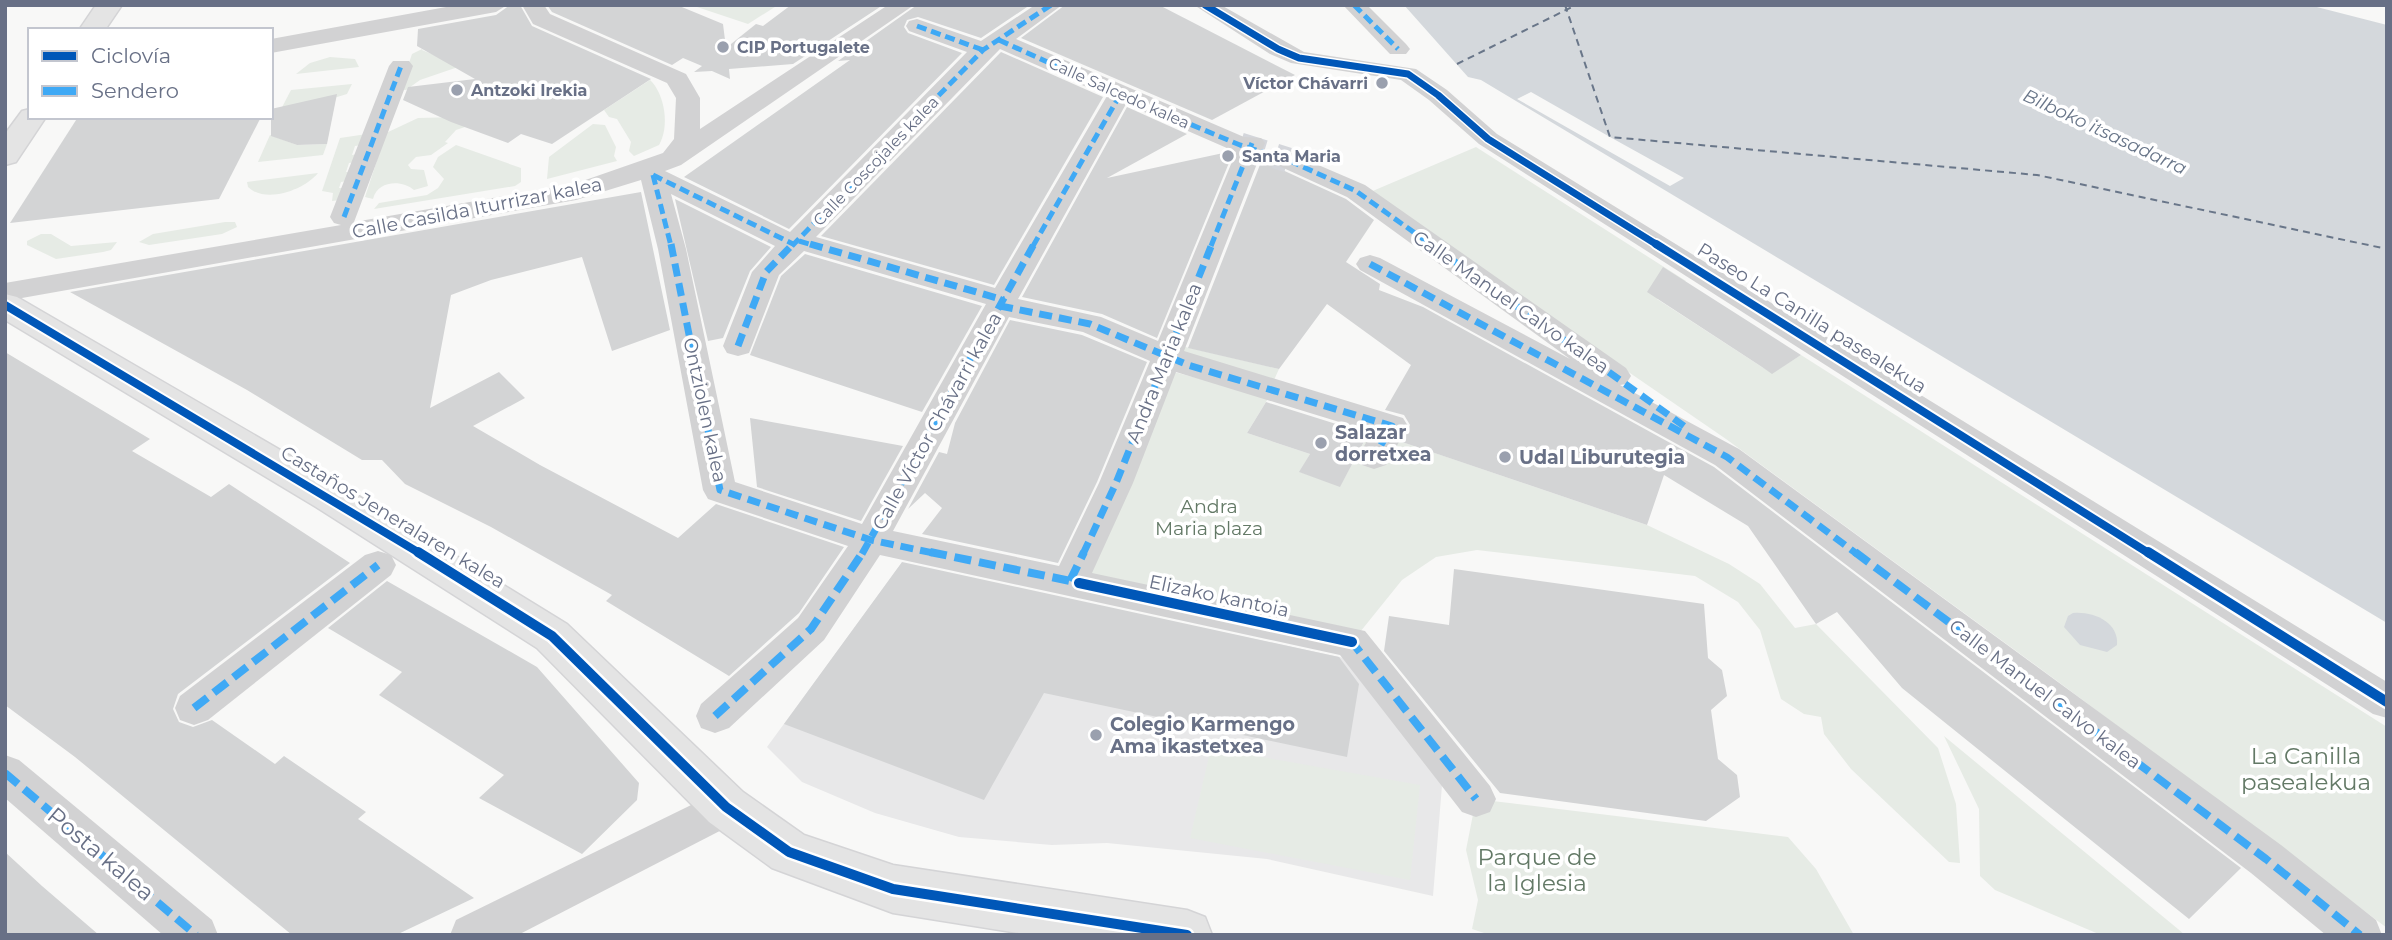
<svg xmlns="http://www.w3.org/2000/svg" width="2392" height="940" font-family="Montserrat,sans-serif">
<rect width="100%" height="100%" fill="#f8f8f7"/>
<!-- built -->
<polygon fill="#e8e8e9" points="901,564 1363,662 1443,773 1433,896 1267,859 1107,843 1052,845 959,837 875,813 802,782 767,747"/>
<!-- green -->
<g fill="#e6ebe5">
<polygon points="691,5 778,5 748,24"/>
<polygon points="432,28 422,50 461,66 420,80 406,90 400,90 412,54 422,49"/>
<polygon points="330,57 355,59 359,67 296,74 310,63"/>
<path d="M 650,80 C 665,94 670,127 659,145 L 634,156 L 629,151 L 631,142 L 617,119 L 609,117 L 604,110 Z"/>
<polygon points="352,84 347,94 278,115 291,90"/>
<path d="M 458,117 L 468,126 L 456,130 L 445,142 L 448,143 L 431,155 L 416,157 L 408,165 L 411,169 L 424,170 L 428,186 L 414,190 C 402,180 378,180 373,199 L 365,197 L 386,133 L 418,118 Z"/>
<polygon points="593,124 605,125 616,147 614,156 617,161 547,179 549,157"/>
<polygon points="367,134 363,145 355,146 352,155 359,154 357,162 349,163 346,172 351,172 348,181 341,182 339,188 344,188 340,200 332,201 333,193 322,191 340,138"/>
<polygon points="270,135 297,145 327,144 323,155 258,162"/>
<polygon points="456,145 521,168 521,182 515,186 374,209 379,203 427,195 438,188 444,179 433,167 438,157"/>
<polygon points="1476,147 1686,281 1657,299 1762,367 1772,373 1801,355 2387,727 2387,928 2064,686 1726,439 1368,193"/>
<path d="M 318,173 C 304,190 266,204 248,187 L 247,182 Z"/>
<polygon points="225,222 235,222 237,227 222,234 149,245 139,242 153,234"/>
<polygon points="41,234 51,234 71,246 117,242 111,250 103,252 56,259 27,245 27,241"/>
<polygon points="1181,346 1279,369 1274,380 1179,351"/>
<polygon points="1174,372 1269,397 1247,433 1310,454 1300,472 1340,486 1370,431 1647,525 1729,564 1760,584 1795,628 1816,624 1938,748 1956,804 1960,863 1949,862 1851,769 1824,734 1821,717 1804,714 1781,699 1760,630 1738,602 1695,576 1477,550 1436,557 1402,580 1352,642 1079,583"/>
<polygon points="1944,736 2178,929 2185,935 2101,935 1995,890 1980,876 1979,809"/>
<polygon points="1211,748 1420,785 1410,880 1190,838"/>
<polygon points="1476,799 1788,837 1816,869 1854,935 1490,935 1472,929 1478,900 1466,850"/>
</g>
<!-- water -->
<g fill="#d4d8dc">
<polygon points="1404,5 2309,5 2387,25 2387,623 1481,80 1468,77"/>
<path d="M 2073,613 C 2093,611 2119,622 2117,645 L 2107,652 L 2080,645 L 2064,627 L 2068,616 Z"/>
</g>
<!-- pier -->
<polygon fill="#f8f8f7" points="1531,92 1610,137 1684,178 1670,186 1517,99"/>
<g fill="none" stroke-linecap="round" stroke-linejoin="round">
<!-- ferry -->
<g stroke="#697689" stroke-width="2" stroke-dasharray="7 5" stroke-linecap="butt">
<polyline points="1565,5 1610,137 2037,175 2387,249"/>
<polyline points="1457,64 1576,5"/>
</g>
</g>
<!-- building -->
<g fill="#d3d4d5">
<polygon points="510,5 520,5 532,26 651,79 552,144 521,134 508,143 451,122 403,100 408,87 475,79 417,46 418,29 496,15"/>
<polygon points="547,5 677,5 723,24 726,48 756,24 763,26 791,5 883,5 793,64 729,69 730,79 712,71 694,72 702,66 683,58 672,65 552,12"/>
<polygon points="917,5 1030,5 981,38 918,17 907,20 904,27 908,33 962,53 789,229 684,177 850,60 838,61"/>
<polygon points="1065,5 1159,5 1295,75 1212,120 1021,38"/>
<polygon points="1001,52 1103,97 994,285 821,236"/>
<polygon points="337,94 327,144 297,145 271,136 271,109"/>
<polygon points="1127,107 1187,134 1107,178 1228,152 1233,153 1157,338 1102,314 1022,297"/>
<polygon points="78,117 261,117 219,199 10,223"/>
<polygon points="1263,157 1273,161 1278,168 1346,199 1374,220 1346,262 1380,284 1379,290 1423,307 1714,467 2241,868 2189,919 1902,688 1837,612 1816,624 1748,526 1664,475 1647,525 1402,442 1410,425 1404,415 1385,410 1411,365 1327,304 1279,369 1188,348"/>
<polygon points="641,192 670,330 612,351 582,257 491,280 451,295 430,408 499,372 525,398 473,426 540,465 678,538 716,504 844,547 799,613 729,676 606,601 612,595 491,527 405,484 382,460 362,460 247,390 70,292"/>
<polygon points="675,199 771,247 750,271 723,338 708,341"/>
<polygon points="805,254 982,306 922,412 750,355 781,276"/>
<polygon points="1663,267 1801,355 1772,374 1762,367 1647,292"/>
<polygon points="1010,320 1082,335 1147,362 1097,482 1058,563 922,534 942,508 925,493 908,509 939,452 947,454 955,423"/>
<polygon points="5,352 150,439 132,451 211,497 229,484 350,563 178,694 173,709 179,722 193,727 212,720 275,764 284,756 366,812 358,819 474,898 396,935 292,935 75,757 5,705"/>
<polygon points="1266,402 1368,434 1340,487 1299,472 1310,454 1247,433"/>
<polygon points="750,418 903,446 861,521 757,487"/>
<polygon points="902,562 1339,657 1359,684 1347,757 1044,693 984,800 784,724"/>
<polygon points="1454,569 1704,604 1708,658 1722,670 1727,696 1711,710 1718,759 1737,775 1740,797 1706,821 1500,793 1384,651 1389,616 1449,625"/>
<polygon points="387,581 537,667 639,783 637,800 582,854 479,798 504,775 379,695 402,672 328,628"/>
<polygon points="5,852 42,886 99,935 5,935"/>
</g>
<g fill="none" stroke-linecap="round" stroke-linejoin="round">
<!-- street-tunnel -->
<polyline stroke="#d4d6db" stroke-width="25" stroke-dasharray="25 12" stroke-linecap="butt" points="1240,145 1288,160"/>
<defs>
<g id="secondary">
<polygon points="96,5 122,5 105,30 79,30"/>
<polygon points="30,109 30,117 46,117 16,162 5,165 5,134 22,111"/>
<polygon points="5,294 17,297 344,487 567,624 743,792 804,835 893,865 1187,910 1205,917 1212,935 1031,935 893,913 772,868 709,822 537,648 316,507 5,320"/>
</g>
</defs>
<!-- secondary casing -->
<use href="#secondary" stroke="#d4d4d6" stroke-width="3"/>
<!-- street -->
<g fill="#d2d2d3" fill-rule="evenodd">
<polygon points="457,5 507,5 496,12 271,53 271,39"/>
<path d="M 522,5 L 544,5 L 550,14 L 686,74 L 700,98 L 700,129 L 888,5 L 914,5 L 681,165 L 665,171 L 790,232 L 967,52 L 909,31 L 906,26 L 909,21 L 917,19 L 981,41 L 1035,5 L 1062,5 L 1016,39 L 1244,137 L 1261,138 L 1265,143 L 1184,351 L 1403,418 L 1408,426 L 1386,465 L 1374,469 L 1362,465 L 1358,457 L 1372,432 L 1176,372 L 1133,483 L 1092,573 L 1365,631 L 1490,786 L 1496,799 L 1490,812 L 1476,817 L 1462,812 L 1340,655 L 880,555 L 824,640 L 729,728 L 715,733 L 701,728 L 696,716 L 701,704 L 798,618 L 848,546 L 708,499 L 703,490 L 658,249 L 641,180 L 576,200 L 5,301 L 5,283 L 341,225 L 334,223 L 330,217 L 389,66 L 393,61 L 409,61 L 413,66 L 354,222 L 574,184 L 663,153 L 674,139 L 676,98 L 667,83 L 533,24 ZM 1000,49 L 1107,96 L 995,288 L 816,237 ZM 1126,104 L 1236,152 L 1158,341 L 1101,317 L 1018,299 ZM 671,194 L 775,246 L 752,272 L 723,346 L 727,353 L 738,356 L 749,353 L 779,275 L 804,251 L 986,304 L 862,524 L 735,482 L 686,249 ZM 1009,317 L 1083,332 L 1150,361 L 1099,483 L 1059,566 L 893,531 Z"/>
<polygon points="1194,5 1221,5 1304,52 1416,69 1447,90 1497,134 2387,682 2387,718 2373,714 1479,144 1429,100 1401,80 1291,63 1270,54"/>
<polygon points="1343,5 1367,5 1406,44 1410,49 1406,54 1390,54"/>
<polygon points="1288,152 1365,185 1626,368 1631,376 1626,384 1620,385 1739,449 2281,845 2376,920 2382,935 2326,935 2251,873 1715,465 1360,270 1356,264 1360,258 1370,255 1380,258 1570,359 1347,197 1279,166 1275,160 1279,154"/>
<polygon points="378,551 391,555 396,565 391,575 208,720 194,725 180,720 175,708 180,696 365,555"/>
<polygon points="5,755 19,760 212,920 218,935 163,935 5,798"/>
<polygon points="726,788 741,794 747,807 741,820 518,935 450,935 456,920"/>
</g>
<!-- secondary -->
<use href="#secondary" fill="#e4e4e4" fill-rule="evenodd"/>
<!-- quiet-far2 -->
<g stroke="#3fa9f5" stroke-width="5" stroke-dasharray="10 5" stroke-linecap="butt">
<polyline points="1354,5 1398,49"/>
<polyline points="917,26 983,50"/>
<polyline points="999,40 1120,95 1240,145 1288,160 1356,191 1433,246"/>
<polyline points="653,175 671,246"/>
<polyline points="653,175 795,245"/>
<polyline points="344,217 401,66"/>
<polyline points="799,241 816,246"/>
<polyline points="792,246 983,50 1051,5"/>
<polyline points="1033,246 1120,95"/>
<polyline points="1211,246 1252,143"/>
</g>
<!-- quiet-far1 -->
<g stroke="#3fa9f5" stroke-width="7" stroke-dasharray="13 7" stroke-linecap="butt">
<polyline points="671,244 720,490 871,540 938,554"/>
<polyline points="810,244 1004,300"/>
<polyline points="1430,244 1684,426"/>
<polyline points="1370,264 1727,457 1857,554"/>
<polyline points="1000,306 1090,324 1188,365 1392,426 1374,457"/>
<polyline points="738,346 766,272 793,244"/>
<polyline points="862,554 1034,244"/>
<polyline points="1083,554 1116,483 1212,244"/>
</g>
<!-- quiet -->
<g stroke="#3fa9f5" stroke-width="8" stroke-dasharray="17 8" stroke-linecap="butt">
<polyline points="930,552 1085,584"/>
<polyline points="1855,552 2266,859 2360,935"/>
<polyline points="1070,581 1084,552"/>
<polyline points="1348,641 1352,642 1476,799"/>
<polyline points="194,708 378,565"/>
<polyline points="715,716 811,629 863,552"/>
<polyline points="5,773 196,935"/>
</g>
<defs>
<polyline id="cycleway-far2" points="1205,5 1278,49 1299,58 1408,74 1438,95 1488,139 1659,246"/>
<g id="cycleway-far1">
<polyline points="1656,244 2150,554"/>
<polyline points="5,305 421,554"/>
</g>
<g id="cycleway">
<polyline points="418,552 552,636 726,807 789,852 893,889 1187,935"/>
<polyline points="2148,552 2387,702"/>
<polyline points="1079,583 1352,642"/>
</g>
</defs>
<!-- cycleway-far2 casing -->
<use href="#cycleway-far2" stroke="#fff" stroke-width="10"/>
<!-- cycleway-far1 casing -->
<use href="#cycleway-far1" stroke="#fff" stroke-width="12"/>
<!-- cycleway casing -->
<use href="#cycleway" stroke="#fff" stroke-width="15"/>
<!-- cycleway-far2 -->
<use href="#cycleway-far2" stroke="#0057b8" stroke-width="7"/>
<!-- cycleway-far1 -->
<use href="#cycleway-far1" stroke="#0057b8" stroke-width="8"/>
<!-- cycleway -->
<use href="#cycleway" stroke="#0057b8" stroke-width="10"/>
</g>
<!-- markers -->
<g fill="#9aa0ae" stroke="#fff" stroke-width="2.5">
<circle cx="723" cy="47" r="7"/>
<circle cx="1382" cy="83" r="7"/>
<circle cx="457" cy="90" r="7"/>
<circle cx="1228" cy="156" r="7"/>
<circle cx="1321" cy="443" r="7"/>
<circle cx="1505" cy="457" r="7"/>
<circle cx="1096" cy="735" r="7"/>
</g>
<g text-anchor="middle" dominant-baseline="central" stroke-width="7" stroke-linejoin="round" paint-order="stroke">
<!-- far-poi labels -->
<g font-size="16" font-weight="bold" fill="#687086" stroke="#fff" text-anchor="start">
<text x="737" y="47">CIP Portugalete</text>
<text x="1368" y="83" text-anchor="end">Víctor Chávarri</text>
<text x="471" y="90">Antzoki Irekia</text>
<text x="1242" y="156">Santa Maria</text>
</g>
<!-- far-street labels -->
<g font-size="16" fill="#687086" stroke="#fff">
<text transform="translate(1119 93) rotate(24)">Calle Salcedo kalea</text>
<text transform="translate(876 161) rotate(-46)">Calle Coscojales kalea</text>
</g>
<!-- far-water labels -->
<g font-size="18" font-style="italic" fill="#697689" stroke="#fff">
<text transform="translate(2105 132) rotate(25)">Bilboko itsasadarra</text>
</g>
<!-- street labels -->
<g font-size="19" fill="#687086" stroke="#fff">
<text transform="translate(477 208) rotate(-11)">Calle Casilda Iturrizar kalea</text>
<text transform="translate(1511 302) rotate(35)">Calle Manuel Calvo kalea</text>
<text transform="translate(1812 318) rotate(32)">Paseo La Canilla pasealekua</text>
<text transform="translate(1164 363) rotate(-68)">Andra Maria kalea</text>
<text transform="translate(705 410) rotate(78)">Ontziolen kalea</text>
<text transform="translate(937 421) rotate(-61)">Calle Víctor Chávarri kalea</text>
<text transform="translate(393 517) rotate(31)">Castaños Jeneralaren kalea</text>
<text transform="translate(1219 596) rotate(12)">Elizako kantoia</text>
<text transform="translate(2045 694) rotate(37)">Calle Manuel Calvo kalea</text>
</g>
<!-- poi labels -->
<g font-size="19" font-weight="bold" fill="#687086" stroke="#fff" text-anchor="start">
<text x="1335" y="432">Salazar<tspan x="1335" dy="22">dorretxea</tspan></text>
<text x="1519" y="457">Udal Liburutegia</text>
<text x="1110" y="724">Colegio Karmengo<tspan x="1110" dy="22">Ama ikastetxea</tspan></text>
</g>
<!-- park labels -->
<g font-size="19" fill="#637966" stroke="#fff">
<text x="1209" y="506">Andra<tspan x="1209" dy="22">Maria plaza</tspan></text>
</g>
<!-- near-park labels -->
<g font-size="23" fill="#637966" stroke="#fff">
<text x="2306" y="756">La Canilla<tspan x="2306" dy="26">pasealekua</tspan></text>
<text x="1537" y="857">Parque de<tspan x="1537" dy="26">la Iglesia</tspan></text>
</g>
<!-- near-street labels -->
<g font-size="23" fill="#687086" stroke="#fff">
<text transform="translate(101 854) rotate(40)">Posta kalea</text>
</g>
</g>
<!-- border -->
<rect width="2392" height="940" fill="none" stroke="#687086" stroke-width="14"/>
<!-- legend -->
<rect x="28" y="28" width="245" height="91" fill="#ffffff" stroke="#c3c6cf" stroke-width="2"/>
<rect x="42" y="51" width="35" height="10" fill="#0057b8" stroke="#c3c6cf" stroke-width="2"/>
<text x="91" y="63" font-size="21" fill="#687086">Ciclovía</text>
<rect x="42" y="86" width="35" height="10" fill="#3fa9f5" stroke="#c3c6cf" stroke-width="2"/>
<text x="91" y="98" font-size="21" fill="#687086">Sendero</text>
</svg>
